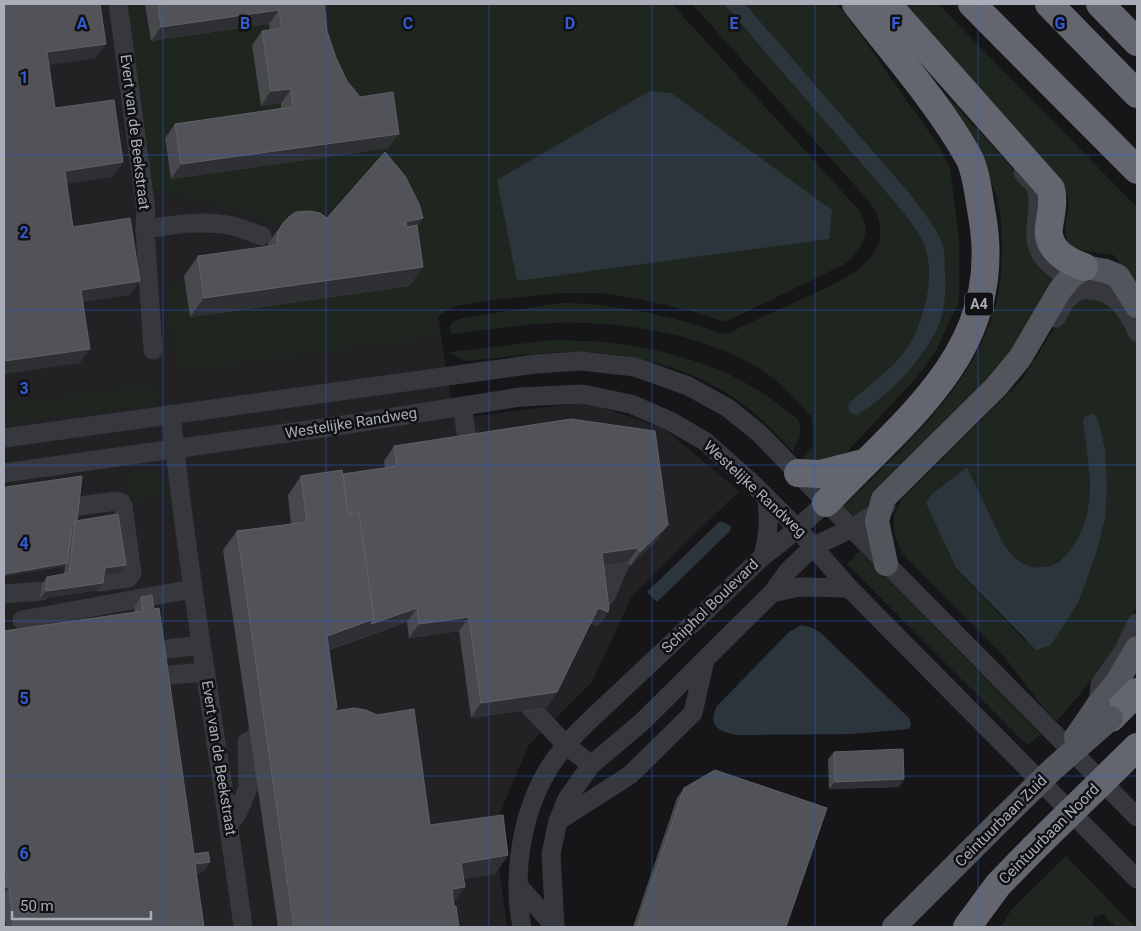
<svg xmlns="http://www.w3.org/2000/svg" width="1141" height="931" font-family="Roboto,sans-serif">
<rect width="100%" height="100%" fill="#161618"/>
<!-- built -->
<polygon fill="#222225" points="4,4 472,4 414,162 454,419 586,402 663,428 739,491 632,596 592,682 528,746 494,828 507,927 6,927 4,913"/>
<!-- green -->
<g fill="#1e261f" fill-rule="evenodd">
<path d="M 125,4 L 143,4 L 149,40 L 269,23 L 357,106 L 342,90 L 314,4 L 672,4 L 849,199 C 853,204 858,209 861,214 C 873,234 859,254 843,265 L 725,322 L 691,311 L 639,299 L 600,293 L 563,293 L 483,301 L 452,307 L 439,316 L 436,322 L 439,336 L 178,372 L 166,286 L 272,269 L 299,238 C 253,213 204,196 152,191 Z"/>
<path d="M 692,4 L 724,4 L 903,212 C 913,226 924,239 927,255 C 934,285 921,333 901,356 C 887,373 867,388 850,402 L 848,406 L 849,411 C 862,404 877,398 889,389 C 894,385 898,380 903,375 C 933,345 947,313 945,269 C 945,261 944,251 942,243 C 936,226 921,209 911,195 L 745,4 L 837,4 L 863,38 L 941,149 L 950,169 L 959,238 L 959,301 L 936,351 L 917,377 L 848,451 L 837,460 L 800,461 L 813,445 L 812,417 C 795,400 780,381 759,368 C 703,334 622,321 557,323 C 522,324 486,330 451,334 C 446,324 455,320 463,318 L 561,303 L 593,304 L 646,312 L 691,323 L 723,334 L 729,333 C 753,321 777,310 802,299 C 833,285 896,261 877,215 C 875,209 870,204 867,199 Z"/>
<path d="M 897,4 L 938,4 L 1137,207 L 1137,289 L 1114,255 C 1092,250 1059,256 1066,221 C 1067,212 1070,206 1068,198 Z"/>
<path d="M 899,43 L 1034,192 L 1057,276 L 1028,337 L 856,518 L 844,506 C 898,453 966,393 991,320 C 999,298 1002,273 1002,249 C 1002,230 1001,208 994,189 C 973,138 931,89 899,43 Z"/>
<path d="M 1104,297 L 1134,337 L 1137,344 L 1137,605 L 1121,642 L 1075,700 L 1057,721 L 1046,711 L 1006,659 L 902,553 C 892,532 890,521 901,500 L 1021,381 L 1073,299 ZM 1096,416 L 1105,450 L 1105,519 L 1096,554 L 1079,601 L 1025,641 L 956,568 L 946,548 L 1003,543 C 1012,557 1025,570 1043,567 C 1071,564 1086,529 1089,504 C 1090,493 1088,481 1090,470 C 1091,452 1094,434 1096,416 Z"/>
<path d="M 553,340 C 570,341 587,340 603,342 C 656,347 712,362 758,390 C 772,398 785,410 798,419 L 801,434 L 793,452 C 780,438 767,424 753,412 C 705,372 638,352 576,352 C 540,352 503,357 467,361 L 460,359 L 449,352 Z"/>
<polygon points="154,384 160,396 154,405 4,423 4,404"/>
<polygon points="147,471 162,477 171,496 131,501 127,473"/>
<polygon points="860,551 1041,735 1027,745 847,564"/>
<polygon points="1066,856 1135,927 1116,927 1103,914 1094,918 1092,927 1001,927 1011,910"/>
</g>
<!-- water -->
<g fill="#2c353c">
<path d="M 724,4 L 745,4 L 911,195 C 921,209 936,226 942,243 C 945,252 945,263 945,273 C 946,291 945,312 937,329 C 920,363 889,395 857,415 C 851,414 849,412 848,406 L 850,402 C 867,387 887,373 901,356 C 921,333 934,285 927,255 C 924,239 913,226 903,212 Z"/>
<polygon points="650,91 671,93 832,210 829,239 517,281 497,180"/>
<path d="M 1092,414 L 1096,416 L 1099,423 L 1105,450 L 1107,487 L 1105,519 L 1096,554 L 1079,601 L 1051,645 L 1036,650 L 956,568 L 926,503 L 932,494 L 967,467 L 1003,543 C 1012,557 1025,570 1043,567 C 1056,566 1063,559 1071,549 C 1099,511 1089,467 1083,423 L 1084,417 Z"/>
<polygon points="720,521 731,526 730,531 657,602 647,592"/>
<path d="M 801,625 L 810,627 L 821,633 L 910,719 L 911,725 L 909,729 L 852,734 L 737,735 C 719,732 707,726 717,706 L 789,632 Z"/>
</g>
<g fill="none" stroke-linecap="round" stroke-linejoin="round">
<!-- minor -->
<g stroke="#37383d" stroke-width="19">
<polyline points="118,4 146,210 145,229 153,350"/>
<path d="M 1023,173 C 1027,178 1034,183 1036,188 C 1044,209 1028,233 1041,254 C 1051,269 1066,276 1080,286"/>
<path d="M 145,229 C 172,225 200,220 228,225 C 239,227 251,232 262,236"/>
<path d="M 1056,318 C 1061,308 1066,298 1075,293 C 1079,290 1085,289 1090,290 C 1114,290 1129,312 1137,332"/>
<polyline points="462,406 470,459"/>
<path d="M 171,414 C 189,586 220,756 243,927"/>
<polyline points="4,438 535,364 581,361 635,367 688,386 728,408 760,434 863,540 1137,817"/>
<polyline points="4,473 337,426 520,397 582,394 631,404 670,421 706,442 753,484 796,527 849,588 1137,879"/>
<polyline points="65,508 116,501 121,502 123,506 132,573 128,578 99,582"/>
<path d="M 763,556 C 769,534 769,520 767,499"/>
<polyline points="772,593 800,587 849,588"/>
<polyline points="4,594 41,591"/>
<polyline points="589,595 599,592 614,562 612,541"/>
<polyline points="606,596 623,556 621,539"/>
<polyline points="22,620 192,589"/>
<polyline points="141,652 201,645"/>
<polyline points="145,677 206,672"/>
<polyline points="515,691 566,745 591,765"/>
<polyline points="1098,705 1100,684 1123,652 1137,623"/>
<polyline points="558,821 630,775 693,713 705,660"/>
<polyline points="229,825 239,810 248,788 247,742 256,737 275,735"/>
<polyline points="518,885 555,927"/>
<path d="M 522,927 C 512,877 521,817 546,773 C 565,740 596,715 623,689 C 670,645 717,601 763,556 C 786,541 805,520 826,503"/>
<polyline points="555,927 551,854 558,821 567,799 591,765 642,722 772,593 788,571 814,546 851,529 886,506"/>
</g>
<!-- major -->
<g stroke="#53555c" stroke-width="24">
<polyline points="886,564 877,521 883,499 996,387 1020,358 1060,290 1070,278 1084,267 1106,271 1118,276 1137,306"/>
<polyline points="1098,705 1117,682 1137,648"/>
<polyline points="894,927 1004,817"/>
</g>
<!-- highway -->
<g stroke="#63666e" stroke-width="28">
<path d="M 887,4 L 1051,189 C 1054,202 1051,213 1049,227 C 1046,249 1067,261 1084,267"/>
<polyline points="972,4 1137,170"/>
<polyline points="1049,4 1137,94"/>
<polyline points="1100,4 1137,42"/>
<polyline points="798,473 820,474 863,463"/>
<path d="M 826,503 C 907,417 1006,349 982,215 C 979,198 976,169 968,156 C 938,103 893,52 856,4"/>
<polyline points="1111,718 1137,692"/>
<polyline points="967,927 998,885 1034,848"/>
</g>
<!-- major-bridge -->
<g stroke="#53555c" stroke-width="24">
<polyline points="1076,737 1098,705"/>
<polyline points="1004,817 1053,769 1111,718"/>
</g>
<!-- highway-bridge -->
<polyline stroke="#63666e" stroke-width="28" points="1034,848 1137,747"/>
</g>
<!-- wall -->
<g fill="#47494d">
<polygon points="145,4 324,4 327,31 336,58 347,81 389,148 171,179 165,138 175,124 281,108 281,103 261,106 252,45 262,31 270,30 269,24 151,41"/>
<polygon points="327,218 417,227 423,267 409,286 190,317 184,276 198,256 267,247 269,242 283,223"/>
<polygon points="394,446 658,539 630,566 628,562 603,566 608,612 598,626 590,623 557,692 547,707 471,718 459,631 409,638 407,622 329,650 337,708 335,711 430,825 508,855 495,874 464,879 454,903 459,927 278,927 223,550 237,531 291,524 288,495 301,476 343,474 385,468 384,461"/>
<polygon points="6,487 77,521 126,565 120,573 104,575 98,590 40,599 42,584 47,577 64,574 65,566 4,576 4,497 5,490"/>
<polygon points="141,597 194,854 210,862 203,872 196,873 204,927 6,927 4,912 4,631 135,612 134,607"/>
<polygon points="834,752 904,779 899,787 829,789 828,759"/>
<polygon points="684,788 786,927 633,927 677,798"/>
</g>
<!-- shaded-wall -->
<g fill="#2f3033">
<polygon points="279,10 269,24 151,41 161,27"/>
<polygon points="106,44 96,58 37,67 47,52"/>
<polygon points="291,89 281,103 261,106 271,91"/>
<polygon points="399,134 389,148 171,179 181,164"/>
<polygon points="123,162 113,177 55,185 65,171"/>
<polygon points="423,218 409,238 406,222"/>
<polygon points="423,267 409,286 190,317 204,298"/>
<polygon points="140,281 130,295 71,304 81,290"/>
<polygon points="90,349 80,363 4,374 4,361"/>
<polygon points="668,525 658,539 630,566 640,552"/>
<polygon points="638,548 628,562 592,567 602,553"/>
<polygon points="67,563 65,566 4,576 4,574"/>
<polygon points="126,565 120,573 99,576 105,568"/>
<polygon points="103,583 98,590 40,599 46,591"/>
<polygon points="417,608 407,622 313,655 327,636 374,619"/>
<polygon points="598,608 608,612 598,626 588,622"/>
<polygon points="469,617 459,631 409,638 419,624"/>
<polygon points="557,692 547,707 471,718 481,703"/>
<polygon points="904,779 899,787 829,789 835,782"/>
<polygon points="508,855 495,874 448,882 461,863"/>
<polygon points="210,862 203,872 188,874 195,864"/>
<polygon points="9,887 4,894 4,888"/>
<polygon points="465,887 451,906 452,889"/>
</g>
<!-- building -->
<g fill="#525359" stroke="#5f6168">
<polygon points="4,4 100,4 106,44 47,52 55,108 114,100 123,162 65,171 73,227 130,218 140,281 81,290 90,349 4,361"/>
<polygon points="158,4 324,4 327,31 336,58 347,81 360,97 393,92 399,134 181,164 175,124 293,107 291,89 271,91 262,31 282,28 279,10 161,27"/>
<polygon points="385,152 405,176 419,204 423,218 406,222 407,227 417,225 423,267 204,298 198,256 277,245 278,232 283,223 290,216 296,212 310,211 320,213 327,218"/>
<polygon points="571,419 655,431 668,525 640,552 638,548 602,553 609,609 608,612 598,608 557,692 481,703 469,617 419,624 417,608 371,624 374,619 359,513 348,514 343,474 397,466 394,446"/>
<polygon points="342,470 348,514 359,513 374,619 327,636 337,708 335,708 335,711 354,708 366,710 377,715 414,709 430,825 503,815 508,855 461,863 465,887 452,889 454,907 456,906 459,927 294,927 237,531 307,522 301,476"/>
<polygon points="82,476 77,521 75,521 72,526 67,563 4,574 4,510 6,487"/>
<polygon points="118,514 126,565 105,568 103,583 46,591 47,577 69,573 75,521"/>
<polygon points="152,595 154,609 159,608 194,854 208,852 210,862 195,864 204,927 14,927 9,887 4,888 4,878 7,878 4,852 4,631 143,611 141,597"/>
<polygon points="903,749 904,779 835,782 834,752"/>
<polygon points="715,770 827,808 786,927 637,927 684,788"/>
</g>
<!-- grid -->
<path fill="none" stroke="#325cd3" stroke-width="1" stroke-opacity="0.55" d="M 163,4 L 163,927M 326,4 L 326,927M 489,4 L 489,927M 652,4 L 652,927M 815,4 L 815,927M 978,4 L 978,927M 4,155 L 1137,155M 4,310 L 1137,310M 4,465 L 1137,465M 4,621 L 1137,621M 4,776 L 1137,776"/>
<g text-anchor="middle" dominant-baseline="central" stroke-width="5" stroke-linejoin="round" paint-order="stroke">
<!-- shield labels -->
<rect fill="#111113" stroke="#7b7e86" stroke-width="1" x="965" y="292.5" width="28" height="23" rx="4"/>
<g font-size="14" font-weight="bold" fill="#a8adb8">
<text x="979" y="304">A4</text>
</g>
<!-- street labels -->
<g font-size="15" fill="#a8adb8" stroke="#111113">
<text transform="translate(135 132) rotate(83)">Evert van de Beekstraat</text>
<text transform="translate(351 423) rotate(-9)">Westelijke Randweg</text>
<text transform="translate(755 489) rotate(43)">Westelijke Randweg</text>
<text transform="translate(710 606) rotate(-44)">Schiphol Boulevard</text>
<text transform="translate(219 758) rotate(81)">Evert van de Beekstraat</text>
<text transform="translate(1001 821) rotate(-45)">Ceintuurbaan Zuid</text>
<text transform="translate(1049 834) rotate(-45)">Ceintuurbaan Noord</text>
</g>
</g>
<g font-size="16" text-anchor="middle" font-weight="bold" fill="#325cd3" stroke="#111113" stroke-width="5" stroke-linejoin="round" paint-order="stroke">
<text x="82" y="29">A</text>
<text x="245" y="29">B</text>
<text x="408" y="29">C</text>
<text x="570" y="29">D</text>
<text x="734" y="29">E</text>
<text x="896" y="29">F</text>
<text x="1060" y="29">G</text>
<text x="24" y="83">1</text>
<text x="24" y="238">2</text>
<text x="24" y="394">3</text>
<text x="24" y="549">4</text>
<text x="24" y="704">5</text>
<text x="24" y="859">6</text>
</g>
<!-- border -->
<rect width="1141" height="931" fill="none" stroke="#a8adb8" stroke-width="10"/>
<!-- scale -->
<path d="M12 911v8h139v-8" fill="none" stroke="#a8adb8" stroke-width="2.5"/>
<text x="20" y="911" font-size="15" fill="#a8adb8" stroke="#111113" stroke-width="4" paint-order="stroke">50 m</text>
</svg>
